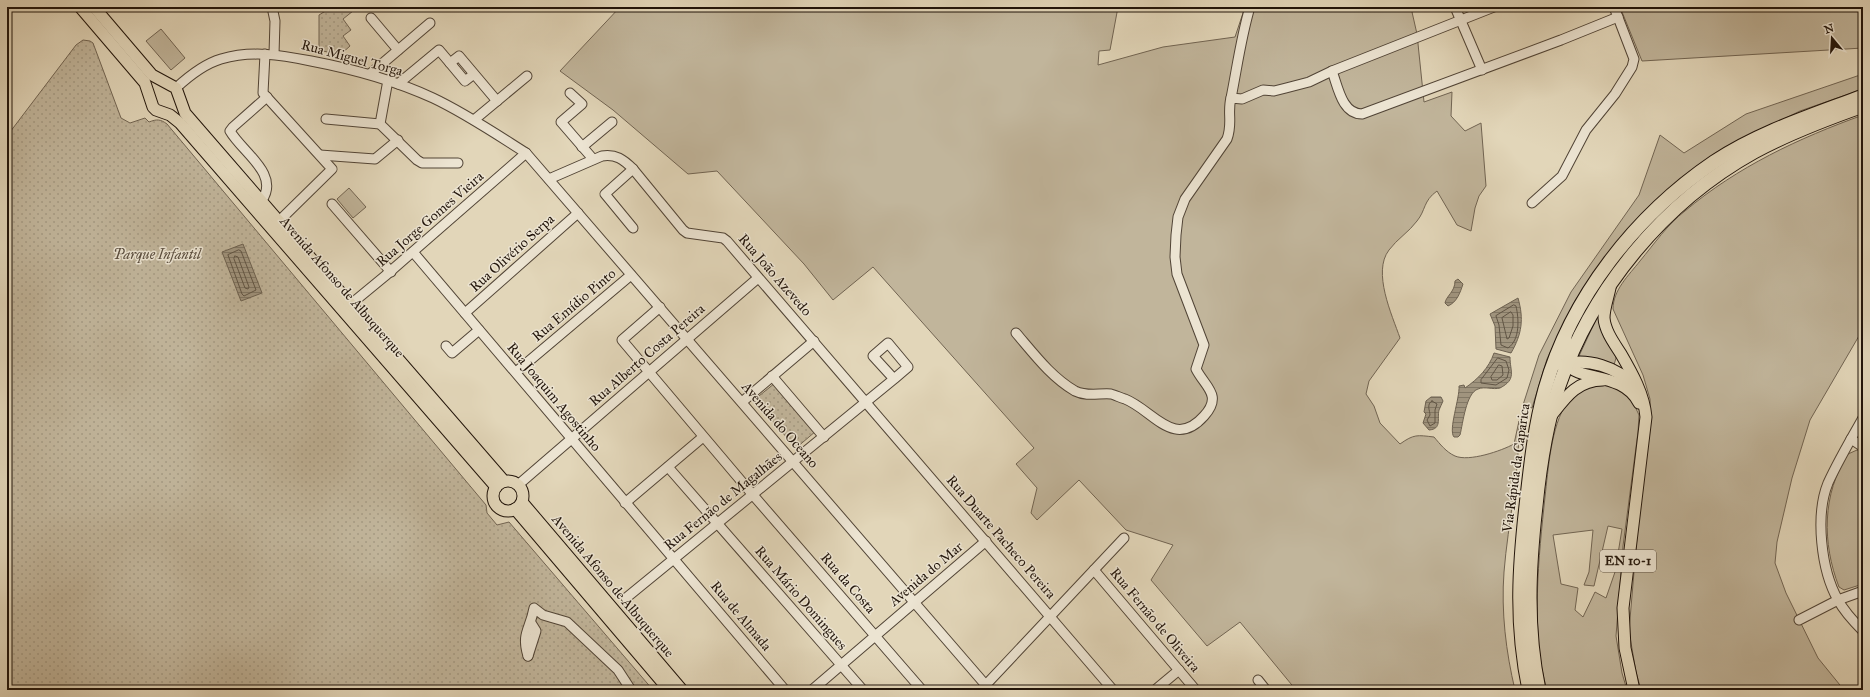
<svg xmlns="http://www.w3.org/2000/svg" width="1870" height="697" font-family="'IM FELL Great Primer',serif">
<defs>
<pattern id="park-dots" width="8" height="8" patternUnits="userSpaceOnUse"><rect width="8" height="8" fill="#c1b59b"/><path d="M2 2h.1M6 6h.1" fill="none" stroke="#a69b84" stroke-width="1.8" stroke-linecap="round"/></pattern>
<pattern id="water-rules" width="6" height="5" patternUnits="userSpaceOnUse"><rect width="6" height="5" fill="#a0947e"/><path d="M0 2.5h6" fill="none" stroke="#827865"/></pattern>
</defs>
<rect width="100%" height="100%" fill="#e2d6b9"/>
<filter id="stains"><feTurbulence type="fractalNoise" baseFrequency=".005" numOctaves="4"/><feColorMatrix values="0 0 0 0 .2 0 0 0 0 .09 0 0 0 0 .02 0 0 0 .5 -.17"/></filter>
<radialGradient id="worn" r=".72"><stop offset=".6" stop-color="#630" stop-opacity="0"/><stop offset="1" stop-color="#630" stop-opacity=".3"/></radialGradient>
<!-- grass -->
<g fill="#c1b59b" stroke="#716452" fill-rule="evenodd">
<path d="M 620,7 L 1118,7 L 1110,50 L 1099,51 L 1098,65 L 1163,47 L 1235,37 L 1245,7 L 1422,7 L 1412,12 L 1417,34 L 1424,102 L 1452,92 L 1451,116 L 1465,131 L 1481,123 L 1486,186 L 1479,196 L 1475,208 L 1471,231 L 1457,225 L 1437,191 C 1423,201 1426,210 1417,221 C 1409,232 1397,239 1389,250 C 1372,272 1392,315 1400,338 L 1369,381 L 1366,394 L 1374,406 L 1380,423 L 1400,444 C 1414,434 1417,435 1434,437 C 1440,444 1446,452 1455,456 C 1469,462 1501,451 1514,444 L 1519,421 C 1520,473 1508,522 1504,572 C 1501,612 1506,652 1515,690 L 1296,690 L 1240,622 L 1207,646 L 1151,580 L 1173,545 L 1126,530 L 1079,480 L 1037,520 L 1031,513 L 1037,488 L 1016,464 L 1034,448 L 873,267 L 833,300 L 804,264 L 717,171 L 688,174 L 613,110 L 560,71 Z"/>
<polygon points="1620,7 1863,7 1863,48 1642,61"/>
<polygon points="161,29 185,58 171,70 146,41"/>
<polygon points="1863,74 1863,89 1800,111 1715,153 1663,194 1621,239 1576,299 1547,359 1532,408 1523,405 1539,355 1571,292 1639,195 1660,135 1684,153 1746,114"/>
<path d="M 1863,115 L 1863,219 L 1860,233 L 1863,243 L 1863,329 L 1810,420 L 1792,478 L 1777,542 L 1775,563 L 1786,593 L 1818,658 L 1844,690 L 1641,690 L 1636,672 L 1629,631 L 1639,513 L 1651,420 L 1650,399 L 1643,375 L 1613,309 C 1613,290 1629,275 1640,261 C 1654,244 1668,224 1685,211 C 1737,167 1799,138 1863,115 Z"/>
<polygon points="349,188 366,207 353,218 337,199"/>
<polygon points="1600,311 1616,358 1614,365 1579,356"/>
<path d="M 1609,384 L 1622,388 L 1631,398 L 1639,415 L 1638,432 L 1623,546 L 1616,636 L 1622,673 L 1627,690 L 1547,690 C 1530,634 1539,554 1545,497 C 1548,471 1551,425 1567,403 C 1578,389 1591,385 1609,384 ZM 1608,526 L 1622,529 L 1615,572 L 1606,598 L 1595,592 L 1583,617 L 1575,610 L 1578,588 L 1561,584 L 1553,535 L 1593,530 L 1589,572 L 1584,585 L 1594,586 Z"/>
<path d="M 1857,450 L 1863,453 L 1863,584 L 1844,590 L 1839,587 C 1822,543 1822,494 1848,454 Z"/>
</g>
<!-- park -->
<g fill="url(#park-dots)" stroke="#716452">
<polygon points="332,7 358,7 343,19 351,30 343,36 350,46 340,55 319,50 319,15"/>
<path d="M 83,40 L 90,41 L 93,43 L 121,118 L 130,123 L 145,118 L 149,122 C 157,119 160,119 167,124 L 486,505 L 487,513 L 497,525 L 509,522 L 653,690 L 7,690 L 7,136 L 76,45 Z"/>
<polygon points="775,383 816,431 796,448 754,400"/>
</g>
<!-- water -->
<g fill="url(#water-rules)" stroke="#6d6150">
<polygon points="243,244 262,293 241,301 222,252"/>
<path d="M 1458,279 L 1463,284 C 1460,293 1457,302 1448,306 L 1445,303 C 1446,296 1455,292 1455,281 Z"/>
<path d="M 1518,298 C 1524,319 1522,334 1511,353 L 1496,349 L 1495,326 L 1490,314 Z"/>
<path d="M 1494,353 L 1510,357 C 1510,372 1517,379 1500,388 C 1493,390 1485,386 1478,389 C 1466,393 1463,423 1460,435 L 1458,437 L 1454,437 C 1448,430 1460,398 1459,386 L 1464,385 L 1465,388 C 1478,379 1489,368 1494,353 Z"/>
<path d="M 1431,397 L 1441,397 L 1443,401 C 1442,404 1440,407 1439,410 C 1437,419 1442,429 1429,430 L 1423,423 L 1426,414 L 1424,412 L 1426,401 Z"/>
</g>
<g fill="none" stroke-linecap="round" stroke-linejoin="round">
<!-- shore -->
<g stroke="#605444" stroke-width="1">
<polygon points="239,250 241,251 256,290 244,296 242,294 228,255"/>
<polygon points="235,256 238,257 249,287 248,289 245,288 234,259"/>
<path d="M 1514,305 L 1516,306 C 1519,319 1520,340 1508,348 L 1501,345 L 1499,325 L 1496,316 Z"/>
<polygon points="1511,312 1513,315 1513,326 1509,338 1507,339 1502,318"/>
<polygon points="1498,358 1506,361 1509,370 1507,378 1496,385 1481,383 1481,380"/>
<polygon points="1499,365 1502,366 1503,375 1497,380 1492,380 1491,377"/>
<path d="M 1432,401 L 1437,404 L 1435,410 L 1435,423 L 1430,426 L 1427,420 L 1430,415 C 1430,411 1426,404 1432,401 Z"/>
</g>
<defs>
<g id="minor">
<polyline points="272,7 275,21 274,54"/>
<polyline points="1455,7 1482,70"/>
<polyline points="371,18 398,50"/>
<polyline points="265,54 263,93 332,169 279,221"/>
<path d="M 1332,71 C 1338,87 1342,114 1362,114 L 1561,40 L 1618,17"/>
<polyline points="370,74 430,23"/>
<polyline points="474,74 465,81 450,63 459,56 497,101"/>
<polyline points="388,80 380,124 417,160 422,163 458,163"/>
<polyline points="398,84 439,50 450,63"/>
<path d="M 176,88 C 189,76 204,64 221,59 C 252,50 281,55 311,61 C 353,69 394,80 433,98 C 465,113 496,134 526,153 L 990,690"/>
<polyline points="570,93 582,104 561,122 593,159"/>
<path d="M 1231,98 C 1237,68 1241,37 1250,7"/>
<polyline points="326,119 380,124"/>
<polyline points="474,120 527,76"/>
<polyline points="582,147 612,122"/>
<polyline points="320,155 375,159 398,140"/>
<polyline points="633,169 605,194 633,228"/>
<path d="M 549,179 L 602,156 C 616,154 623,159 633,169 L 683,230 L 687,233 L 723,238 L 727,241 L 1113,690"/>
<path d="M 262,200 C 280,174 242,152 230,131 L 233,127 L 267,97"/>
<polyline points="1532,203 1562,176 1586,130 1615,94 1632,67 1634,59 1614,7"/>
<polyline points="332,204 391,272"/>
<polyline points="413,252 785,690"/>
<polyline points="351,304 385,276 526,153"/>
<polyline points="660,307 622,340 753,495 922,690"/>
<polyline points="465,313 578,213"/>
<path d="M 1016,333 C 1034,354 1051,377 1075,391 C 1087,397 1099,393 1111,394 C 1115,395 1121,398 1125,399 C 1153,410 1174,450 1204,416 C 1223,395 1205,387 1196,369 L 1204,345 L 1177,274 L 1175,257 L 1176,235 L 1178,217 L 1185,199 L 1227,139 C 1233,123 1227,113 1231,98 L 1242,99 L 1263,90 L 1274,91 L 1286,88 L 1309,82 L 1332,71 L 1494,7"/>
<polyline points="446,346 452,353 479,330"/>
<polyline points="516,372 631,275"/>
<polyline points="772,376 824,437"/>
<polyline points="742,402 814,341"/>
<path d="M 1863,418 C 1851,439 1838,461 1828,483 C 1815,515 1821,570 1838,600 C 1844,611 1854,622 1863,631"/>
<polyline points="1851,439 1863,447"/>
<polyline points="668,467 863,690"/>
<polyline points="518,485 758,278"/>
<polyline points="625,503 703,437"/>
<polyline points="1094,570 1194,688"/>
<polyline points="626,598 894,379 908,367 888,343 873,356 894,379"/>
<polyline points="1799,620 1838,600 1863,591"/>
<path d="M 528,656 C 521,633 530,630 534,608 L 543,615 L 567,622 L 618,670 L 631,690"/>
<polyline points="528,656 536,631 531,623"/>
<polyline points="1258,680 1266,690"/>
<polyline points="812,690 986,541"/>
<polyline points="981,690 1124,538"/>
<polyline points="1155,690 1179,670"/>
</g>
<g id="major">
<polyline points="80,7 145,83 153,107 156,110 170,115 180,123 496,487"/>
<polyline points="94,7 152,75 176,88 185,113 504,481"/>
<path d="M 1610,288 C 1608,298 1604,308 1604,318 C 1605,331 1614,343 1621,354 C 1632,373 1644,394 1646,417 L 1623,608 L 1625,648 L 1634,690"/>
<path d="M 1566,336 C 1566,345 1564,355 1568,364 C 1578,382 1623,371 1639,403"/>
<path d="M 1562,365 C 1586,357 1619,367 1635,387"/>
<path d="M 1551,416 C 1565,398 1577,380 1603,380"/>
<circle cx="508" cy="496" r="15"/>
<polyline points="522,502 682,690"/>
<polyline points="515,509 669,690"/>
</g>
<g id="highway">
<path d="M 1529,690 C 1515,623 1519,565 1527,497 C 1531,461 1535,425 1545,389 C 1571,297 1636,215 1714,162 C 1759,132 1813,115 1863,96"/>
<path d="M 1539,690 C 1526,628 1529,568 1536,506 C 1540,465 1546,425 1559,386 C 1592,289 1664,202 1754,152 C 1789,133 1826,119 1863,106"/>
</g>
</defs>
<!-- minor casing -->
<use href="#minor" stroke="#514436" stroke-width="11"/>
<!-- major casing -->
<use href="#major" stroke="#21140a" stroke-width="13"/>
<!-- highway casing -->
<use href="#highway" stroke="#21140a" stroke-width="15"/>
<!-- minor -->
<use href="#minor" stroke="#ece4d2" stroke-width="9"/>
<!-- major -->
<use href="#major" stroke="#e2d6b9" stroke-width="11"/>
<!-- highway -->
<use href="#highway" stroke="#e2d6b9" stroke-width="13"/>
</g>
<g text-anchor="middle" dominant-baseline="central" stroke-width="3" stroke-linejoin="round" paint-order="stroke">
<!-- shield labels -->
<rect fill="#ece4d2" stroke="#5e5246" stroke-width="1" x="1600" y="550" width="56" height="22" rx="3"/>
<g font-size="13" font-weight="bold" fill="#21140a">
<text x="1628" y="561">EN 10-1</text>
</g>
<!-- street labels -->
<g font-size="14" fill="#21140a" stroke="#ece4d2">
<text transform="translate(352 58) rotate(15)">Rua Miguel Torga</text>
<text transform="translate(430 219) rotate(-41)">Rua Jorge Gomes Vieira</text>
<text transform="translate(512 253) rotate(-42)">Rua Olivério Serpa</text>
<text transform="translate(775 275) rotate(49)">Rua João Azevedo</text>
<text transform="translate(342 287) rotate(49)">Avenida Afonso de Albuquerque</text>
<text transform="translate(574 305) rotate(-40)">Rua Emídio Pinto</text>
<text transform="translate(647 355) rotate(-41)">Rua Alberto Costa Pereira</text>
<text transform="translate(554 397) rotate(50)">Rua Joaquim Agostinho</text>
<text transform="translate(780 425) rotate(49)">Avenida do Oceano</text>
<text transform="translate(1516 468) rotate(-82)">Via Rápida da Caparica</text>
<text transform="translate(723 501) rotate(-39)">Rua Fernão de Magalhães</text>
<text transform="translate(1001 537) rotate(49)">Rua Duarte Pacheco Pereira</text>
<text transform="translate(926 574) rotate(-40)">Avenida do Mar</text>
<text transform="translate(848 583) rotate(49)">Rua da Costa</text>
<text transform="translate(613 586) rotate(50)">Avenida Afonso de Albuquerque</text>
<text transform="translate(801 598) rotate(49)">Rua Mário Domingues</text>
<text transform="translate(741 616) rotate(50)">Rua de Almada</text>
<text transform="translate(1155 620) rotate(50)">Rua Fernão de Oliveira</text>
</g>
<!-- park labels -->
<g font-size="14" font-style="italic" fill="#594c3d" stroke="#ece4d2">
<text x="157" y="254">Parque Infantil</text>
</g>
</g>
<!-- margin -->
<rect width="1870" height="697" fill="none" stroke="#e2d6b9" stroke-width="24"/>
<rect x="8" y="8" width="1854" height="681" fill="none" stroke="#21140a" stroke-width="2"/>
<rect x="12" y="12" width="1846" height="673" fill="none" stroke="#21140a"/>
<!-- north arrow -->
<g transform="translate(1832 38) rotate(342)" stroke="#ece4d2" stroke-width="3" paint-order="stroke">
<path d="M0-3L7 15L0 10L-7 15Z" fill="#21140a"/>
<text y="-6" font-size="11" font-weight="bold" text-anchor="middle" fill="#21140a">N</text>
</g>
<rect width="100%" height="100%" filter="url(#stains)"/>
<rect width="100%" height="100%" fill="url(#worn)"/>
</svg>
